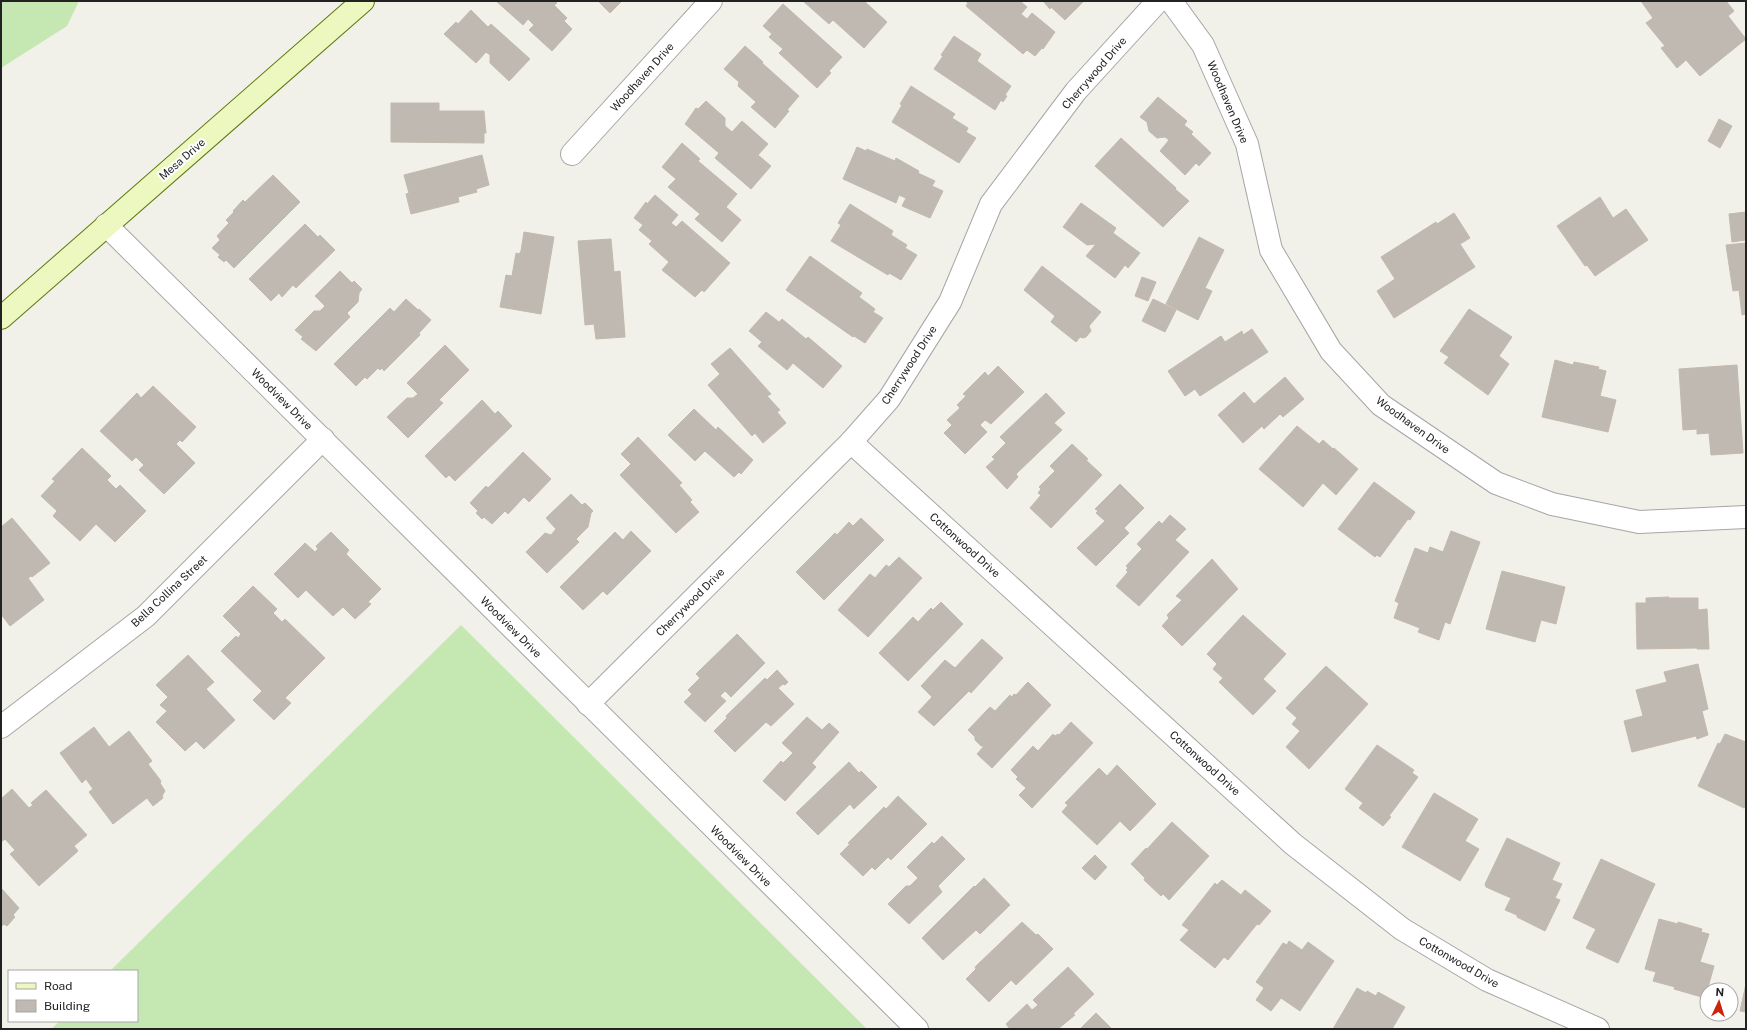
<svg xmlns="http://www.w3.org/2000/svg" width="1747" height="1030" font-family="'Public Sans',sans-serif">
<rect width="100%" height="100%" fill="#f1f0e9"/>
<!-- grass -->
<g fill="#c5e8b2">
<polygon points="1,1 79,1 67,26 1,68"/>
<polygon points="461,625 867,1029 51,1029 60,1021 137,1021 137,971 110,971"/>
</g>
<!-- building -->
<g fill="#bfb9b2" stroke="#c3b9ac">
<polygon points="496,1 555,1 557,3 554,5 567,18 564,21 572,29 552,51 529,30 534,25 528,19 523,25"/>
<polygon points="598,1 622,1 610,13"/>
<polygon points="803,1 864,1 887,22 864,48 833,20 829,24"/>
<polygon points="965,1 1020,1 1027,7 1021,14 1027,19 1032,13 1055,32 1043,49 1042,48 1035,56 1027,50 1023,54 966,6 968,3"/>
<polygon points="1043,1 1084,1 1065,20 1051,7 1050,9"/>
<polygon points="1641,1 1726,1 1734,11 1728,16 1746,39 1700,76 1686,60 1677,68 1661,48 1665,46 1646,23 1653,18"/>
<polygon points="783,4 842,57 829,71 831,73 817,88 779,53 783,49 769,37 772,34 763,26"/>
<polygon points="471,10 488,27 491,24 530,59 509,81 490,63 490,55 486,52 476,63 444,34 456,22 458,24"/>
<polygon points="954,36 981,54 977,61 1011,86 1005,95 1007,96 1003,102 1001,100 995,110 934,69 943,56 941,55"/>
<polygon points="745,46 763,62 762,63 799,96 787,110 789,111 775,128 751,107 756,102 738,86 739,82 724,69"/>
<polygon points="911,86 955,114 952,118 968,128 966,132 976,138 959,163 892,122 902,105 900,104"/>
<polygon points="1158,97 1187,121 1184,125 1193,132 1191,134 1211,153 1199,166 1196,163 1185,175 1160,151 1169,140 1165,137 1157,138 1149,131 1147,122 1140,117"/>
<polygon points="706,101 725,118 725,126 732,132 742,121 768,144 758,155 771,166 751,189 715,158 719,153 685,124 696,108 698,109"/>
<polygon points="391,103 439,103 439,111 484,111 486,133 484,133 484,143 391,142"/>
<polygon points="1719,119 1732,126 1720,148 1708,141"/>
<polygon points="1121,138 1176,188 1175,189 1189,201 1163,227 1095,166"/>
<polygon points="682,143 700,159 698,161 737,194 726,207 741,220 722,242 695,219 700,214 668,187 676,179 662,167"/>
<polygon points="857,147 866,151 867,149 895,161 896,158 919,171 918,173 935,181 932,186 943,191 930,218 902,206 906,198 899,195 896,203 843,179"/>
<polygon points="482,155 489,185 476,189 477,192 458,197 459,202 411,214 406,194 409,193 404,175"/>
<polygon points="273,175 300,202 234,268 226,260 224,262 218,257 220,255 212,248 220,240 217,236 229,223 226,220 234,212 233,211 243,200 245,202"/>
<polygon points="655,195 678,215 671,223 676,227 682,221 730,263 704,292 702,290 695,297 662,270 669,262 649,244 652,241 639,230 643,225 634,218 646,202 647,204"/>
<polygon points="1600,197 1613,218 1626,209 1648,240 1595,276 1587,265 1585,266 1557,226"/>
<polygon points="1081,203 1116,228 1113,233 1140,253 1128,268 1125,265 1115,278 1086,256 1096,244 1087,245 1063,227"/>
<polygon points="850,204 893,231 891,235 907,245 905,248 917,255 901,280 889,273 888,275 831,241 841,225 838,223"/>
<polygon points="1746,212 1746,240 1732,242 1729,214"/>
<polygon points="1454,213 1470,238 1460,244 1475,267 1394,318 1377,291 1395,279 1381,257 1436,222 1437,224"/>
<polygon points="305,224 318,237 320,235 335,250 296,288 293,285 282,297 279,293 271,301 249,279"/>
<polygon points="524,232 554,237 541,314 500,307 506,275 512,276 516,253 519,254 521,251"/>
<polygon points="1199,237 1224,250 1205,288 1212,291 1198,320 1166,304"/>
<polygon points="611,239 614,272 620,271 625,337 596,339 594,324 585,325 578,241"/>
<polygon points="1746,243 1746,314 1742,315 1739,290 1733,291 1726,245"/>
<polygon points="810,256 862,293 859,297 875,309 873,312 883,318 865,343 854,336 853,337 786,290"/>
<polygon points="1042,266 1101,312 1089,326 1091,331 1086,337 1083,338 1080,337 1076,342 1051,322 1055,316 1024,290"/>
<polygon points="340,271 352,283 354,281 362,289 359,293 358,302 347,313 350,317 316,351 301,339 303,337 295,330 314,311 320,311 325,306 315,296"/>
<polygon points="1142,277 1156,282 1148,301 1135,296"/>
<polygon points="406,299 418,310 419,309 431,320 419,333 420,335 384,371 382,368 380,370 378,368 367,379 365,377 356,386 334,364 390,308 394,312"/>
<polygon points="1153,299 1176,310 1165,332 1142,321"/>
<polygon points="1469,309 1512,337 1499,356 1509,364 1488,395 1444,363 1449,357 1440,351"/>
<polygon points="766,312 779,322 782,319 806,339 808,337 842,366 823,388 793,363 787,370 758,346 762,342 749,331"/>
<polygon points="1252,329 1268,352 1200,396 1195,389 1185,396 1168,371 1221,336 1225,342 1242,331 1243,335"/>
<polygon points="445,345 469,370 439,400 443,403 408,438 387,417 407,398 413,398 418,394 407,383"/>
<polygon points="730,348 771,394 767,396 780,410 777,412 786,423 763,443 755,433 752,436 708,385 720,374 711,364"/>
<polygon points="1555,360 1573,365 1574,362 1599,367 1598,369 1606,371 1600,396 1616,400 1608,432 1542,417"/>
<polygon points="1737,365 1743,453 1711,455 1709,433 1697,434 1697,429 1683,430 1679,369"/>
<polygon points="998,366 1024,392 991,424 985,420 980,425 987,432 965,454 944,433 952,425 947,420 960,408 957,405 966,396 963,394 985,372 988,376"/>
<polygon points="1285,377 1304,399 1283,417 1280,414 1264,429 1262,426 1243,443 1218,415 1244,392 1254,404"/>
<polygon points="153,386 196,427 182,442 180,440 176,444 195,463 164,494 139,470 144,465 136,457 132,461 100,431 137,393 141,398"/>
<polygon points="1046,393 1065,413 1054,423 1062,430 1016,474 1018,477 1007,489 986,467 995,459 992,457 1006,443 1000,437"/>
<polygon points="482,400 495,414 498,411 512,426 455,481 449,475 446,478 425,456"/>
<polygon points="694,409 716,430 718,427 753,460 741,474 739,472 734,477 705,451 695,461 668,435"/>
<polygon points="1297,426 1319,444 1323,440 1333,449 1334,448 1358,469 1336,495 1323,483 1303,507 1259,469"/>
<polygon points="638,437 682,483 679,485 692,500 690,502 699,512 676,533 620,475 631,464 621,454"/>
<polygon points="1072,444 1088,459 1086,460 1102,475 1051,528 1030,508 1041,495 1038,493 1041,489 1039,487 1055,471 1050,466"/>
<polygon points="82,448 111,476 107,480 116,489 120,485 146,511 115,542 96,524 80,541 53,516 57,511 41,496 55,481 52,479"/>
<polygon points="523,452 551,479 529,502 524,497 508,514 505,511 492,524 484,517 482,519 476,513 478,511 470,503 486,486 488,488"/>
<polygon points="1374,482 1415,512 1410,520 1408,519 1380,557 1377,555 1375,557 1338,529"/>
<polygon points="1120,484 1144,508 1124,528 1129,533 1096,566 1077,548 1105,521 1096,513 1098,511 1095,509"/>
<polygon points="571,494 582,505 585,503 593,511 591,513 588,527 576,539 579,542 547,573 526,552 545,533 551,535 556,529 546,518"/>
<polygon points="1170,515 1186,529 1175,540 1189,552 1139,606 1116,586 1128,572 1126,570 1128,568 1126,566 1142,549 1137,544 1159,521 1162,524"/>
<polygon points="12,518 50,563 32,577 31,576 28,578 44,600 10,626 1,614 1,527"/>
<polygon points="861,518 884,540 824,600 796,572 835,533 837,535 849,522 853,526"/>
<polygon points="631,531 651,551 607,595 603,591 583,610 560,587 615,532 623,540"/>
<polygon points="1451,531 1480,542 1450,624 1445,622 1439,640 1418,632 1420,628 1394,618 1399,603 1395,601 1415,548 1428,553 1430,547 1443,552"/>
<polygon points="331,532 349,550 346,554 381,589 368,602 371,604 355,619 343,607 333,616 306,590 298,598 274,574 305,543 315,552 318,549 316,546"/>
<polygon points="899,557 922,578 868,637 838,610 870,574 875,578 886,565 889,567"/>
<polygon points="1212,559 1238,589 1182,646 1162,626 1169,618 1167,615 1182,600 1176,596"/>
<polygon points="1502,571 1565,587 1556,624 1541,620 1535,642 1486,629"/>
<polygon points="253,586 277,609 273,613 282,622 285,619 325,658 285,698 291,703 274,720 253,700 262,691 221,651 236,636 238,638 241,634 223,616"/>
<polygon points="1669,597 1668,598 1698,598 1698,610 1707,609 1709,649 1697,649 1697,648 1637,649 1636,603 1646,603 1646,598"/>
<polygon points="941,602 963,624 908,681 879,653 913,617 918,622 931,608 933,610"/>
<polygon points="1243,615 1286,654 1263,679 1276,691 1253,715 1219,682 1223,678 1213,669 1217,664 1207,654"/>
<polygon points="737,634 765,663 731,697 725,691 720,696 726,701 705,722 684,702 692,694 688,690 700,678 696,674"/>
<polygon points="982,639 1003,658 971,693 969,691 934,726 918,712 932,697 921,686 945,660 955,668"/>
<polygon points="188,655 214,682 206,689 235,720 204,749 196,741 185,751 156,722 167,711 160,705 168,697 156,685"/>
<polygon points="1698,664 1708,709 1702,711 1708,735 1697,739 1696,736 1632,752 1624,721 1643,716 1636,690 1667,682 1664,672"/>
<polygon points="1326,666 1368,704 1309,769 1286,747 1300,731 1292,724 1297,718 1286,708"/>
<polygon points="777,670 788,682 785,685 783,684 778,688 794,704 771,726 766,722 735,752 714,731 727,718 726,716 765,678 767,680"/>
<polygon points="1028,682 1051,705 992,768 977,754 984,746 981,746 975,740 975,737 968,730 990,707 995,711 1010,695 1012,697 1014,694 1016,695"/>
<polygon points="807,717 822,730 829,723 839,732 812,763 816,767 785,801 763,781 781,761 783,763 793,753 782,743"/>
<polygon points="1071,722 1093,743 1032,808 1019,795 1026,788 1016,779 1018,777 1011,770 1033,746 1038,751 1053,734 1055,736 1058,734 1059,735"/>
<polygon points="94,727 109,747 129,731 152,761 148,764 161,781 160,783 165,791 162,796 163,798 153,806 147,798 113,824 89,792 93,789 86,779 82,783 60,753"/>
<polygon points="1725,734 1746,742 1746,804 1744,808 1698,786 1718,743 1720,744"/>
<polygon points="1377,745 1414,770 1412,773 1418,777 1389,816 1391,817 1383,826 1359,808 1363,803 1345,789"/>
<polygon points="849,762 859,773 861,771 877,787 854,809 850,804 818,835 796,813"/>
<polygon points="1117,765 1156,804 1130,831 1120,821 1097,845 1062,812 1068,805 1065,803 1099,768 1107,776"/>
<polygon points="12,789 29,808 33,805 31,803 46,790 87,835 74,846 78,851 39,886 10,854 15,850 5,839 1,842 1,799"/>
<polygon points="1434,793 1478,819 1465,841 1479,849 1460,881 1402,847"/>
<polygon points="898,796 927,824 891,860 888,857 875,870 872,867 863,876 840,854 850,844 848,843 884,807 886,809"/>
<polygon points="1172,822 1209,856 1169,900 1163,894 1161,896 1144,880 1145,878 1131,864 1146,848 1147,849"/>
<polygon points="942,836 965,859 938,886 942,892 909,924 888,904 906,886 910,886 918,878 907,867 932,842 934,844"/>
<polygon points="1507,838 1560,863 1552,880 1562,884 1555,898 1560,900 1545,931 1517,917 1517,915 1505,910 1511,898 1486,887 1485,884"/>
<polygon points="1095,855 1107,867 1095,880 1082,868"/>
<polygon points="1601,859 1655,884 1618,963 1586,948 1596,929 1573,918"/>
<polygon points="984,878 1010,905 980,934 976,930 943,960 922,938 974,886 975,887"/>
<polygon points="1222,880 1241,895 1245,890 1271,911 1259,925 1257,924 1228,960 1224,957 1215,968 1180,940 1189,930 1182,925 1215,883 1217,885"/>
<polygon points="1,888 19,908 13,915 15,917 7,926 4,924 1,927"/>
<polygon points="1659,919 1678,924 1678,922 1702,929 1701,932 1709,934 1700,962 1714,966 1705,998 1674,989 1675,987 1653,981 1656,972 1645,969"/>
<polygon points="1022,922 1036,935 1038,934 1053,949 1016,985 1011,980 989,1002 966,979 976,969 975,967"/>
<polygon points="1289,941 1302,950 1308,942 1334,961 1300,1011 1281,998 1271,1011 1256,1000 1264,988 1256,982 1283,943 1287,945"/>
<polygon points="1068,967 1094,994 1073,1014 1075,1015 1058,1029 1010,1029 1006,1024 1027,1004 1032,1010 1038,1005 1033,1000"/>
<polygon points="1746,984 1746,1012 1740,1011"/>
<polygon points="1357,988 1366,993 1367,991 1376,996 1378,992 1405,1007 1392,1029 1333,1029"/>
<polygon points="1096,1013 1112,1029 1080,1029"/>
</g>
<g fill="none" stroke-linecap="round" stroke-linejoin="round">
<defs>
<g id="minor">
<polyline points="1171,1 1203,45 1247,144 1271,250 1331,351 1381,405 1496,483 1552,504 1639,522 1746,517"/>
<polyline points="572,154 711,1"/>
<polyline points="106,225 917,1029"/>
<polyline points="851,442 1293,844 1402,929 1487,980 1598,1029"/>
<polyline points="588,704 851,442 889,399 950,302 991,204 1076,91 1158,1"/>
<polyline points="1,727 146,616 323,439"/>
</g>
<polyline id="secondary" points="1,318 363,1"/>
</defs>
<!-- minor casing -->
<use href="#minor" stroke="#a6a6a6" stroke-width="24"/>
<!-- secondary casing -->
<use href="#secondary" stroke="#5c780a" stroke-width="24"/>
<!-- minor -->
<use href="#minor" stroke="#fff" stroke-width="22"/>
<!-- secondary -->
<use href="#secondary" stroke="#edf8c1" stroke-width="22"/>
</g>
<g text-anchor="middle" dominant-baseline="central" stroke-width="4" stroke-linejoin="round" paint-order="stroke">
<!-- street labels -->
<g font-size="11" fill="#222" stroke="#fff">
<text transform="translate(1094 73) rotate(-49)">Cherrywood Drive</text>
<text transform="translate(642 77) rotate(-48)">Woodhaven Drive</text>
<text transform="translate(1228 102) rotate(67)">Woodhaven Drive</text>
<text transform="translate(182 159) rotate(-41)">Mesa Drive</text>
<text transform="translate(909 365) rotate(-57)">Cherrywood Drive</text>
<text transform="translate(282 399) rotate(45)">Woodview Drive</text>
<text transform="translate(1413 425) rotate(36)">Woodhaven Drive</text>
<text transform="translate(965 545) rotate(42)">Cottonwood Drive</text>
<text transform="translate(169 591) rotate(-43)">Bella Collina Street</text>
<text transform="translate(690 602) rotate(-45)">Cherrywood Drive</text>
<text transform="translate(511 627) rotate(45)">Woodview Drive</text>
<text transform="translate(1205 763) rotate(42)">Cottonwood Drive</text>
<text transform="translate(741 856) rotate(45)">Woodview Drive</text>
<text transform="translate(1459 962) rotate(30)">Cottonwood Drive</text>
</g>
</g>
<!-- border -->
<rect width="1747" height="1030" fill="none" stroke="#222222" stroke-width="4"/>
<!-- legend -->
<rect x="8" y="970" width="130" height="52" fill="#ffffff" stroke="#a7a7a7"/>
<rect x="16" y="983" width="20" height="6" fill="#edf8c1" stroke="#a7a7a7"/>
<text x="44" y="990" font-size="12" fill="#222222">Road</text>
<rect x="16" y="1000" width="20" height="12" fill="#bfb9b2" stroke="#a7a7a7"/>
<text x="44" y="1010" font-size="12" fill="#222222">Building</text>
<!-- north arrow -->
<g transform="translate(1719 1002) rotate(4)"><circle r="19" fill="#ffffff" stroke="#a7a7a7"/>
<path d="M0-3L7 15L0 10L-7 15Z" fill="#cb2409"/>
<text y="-6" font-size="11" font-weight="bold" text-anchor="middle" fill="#222222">N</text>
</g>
</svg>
